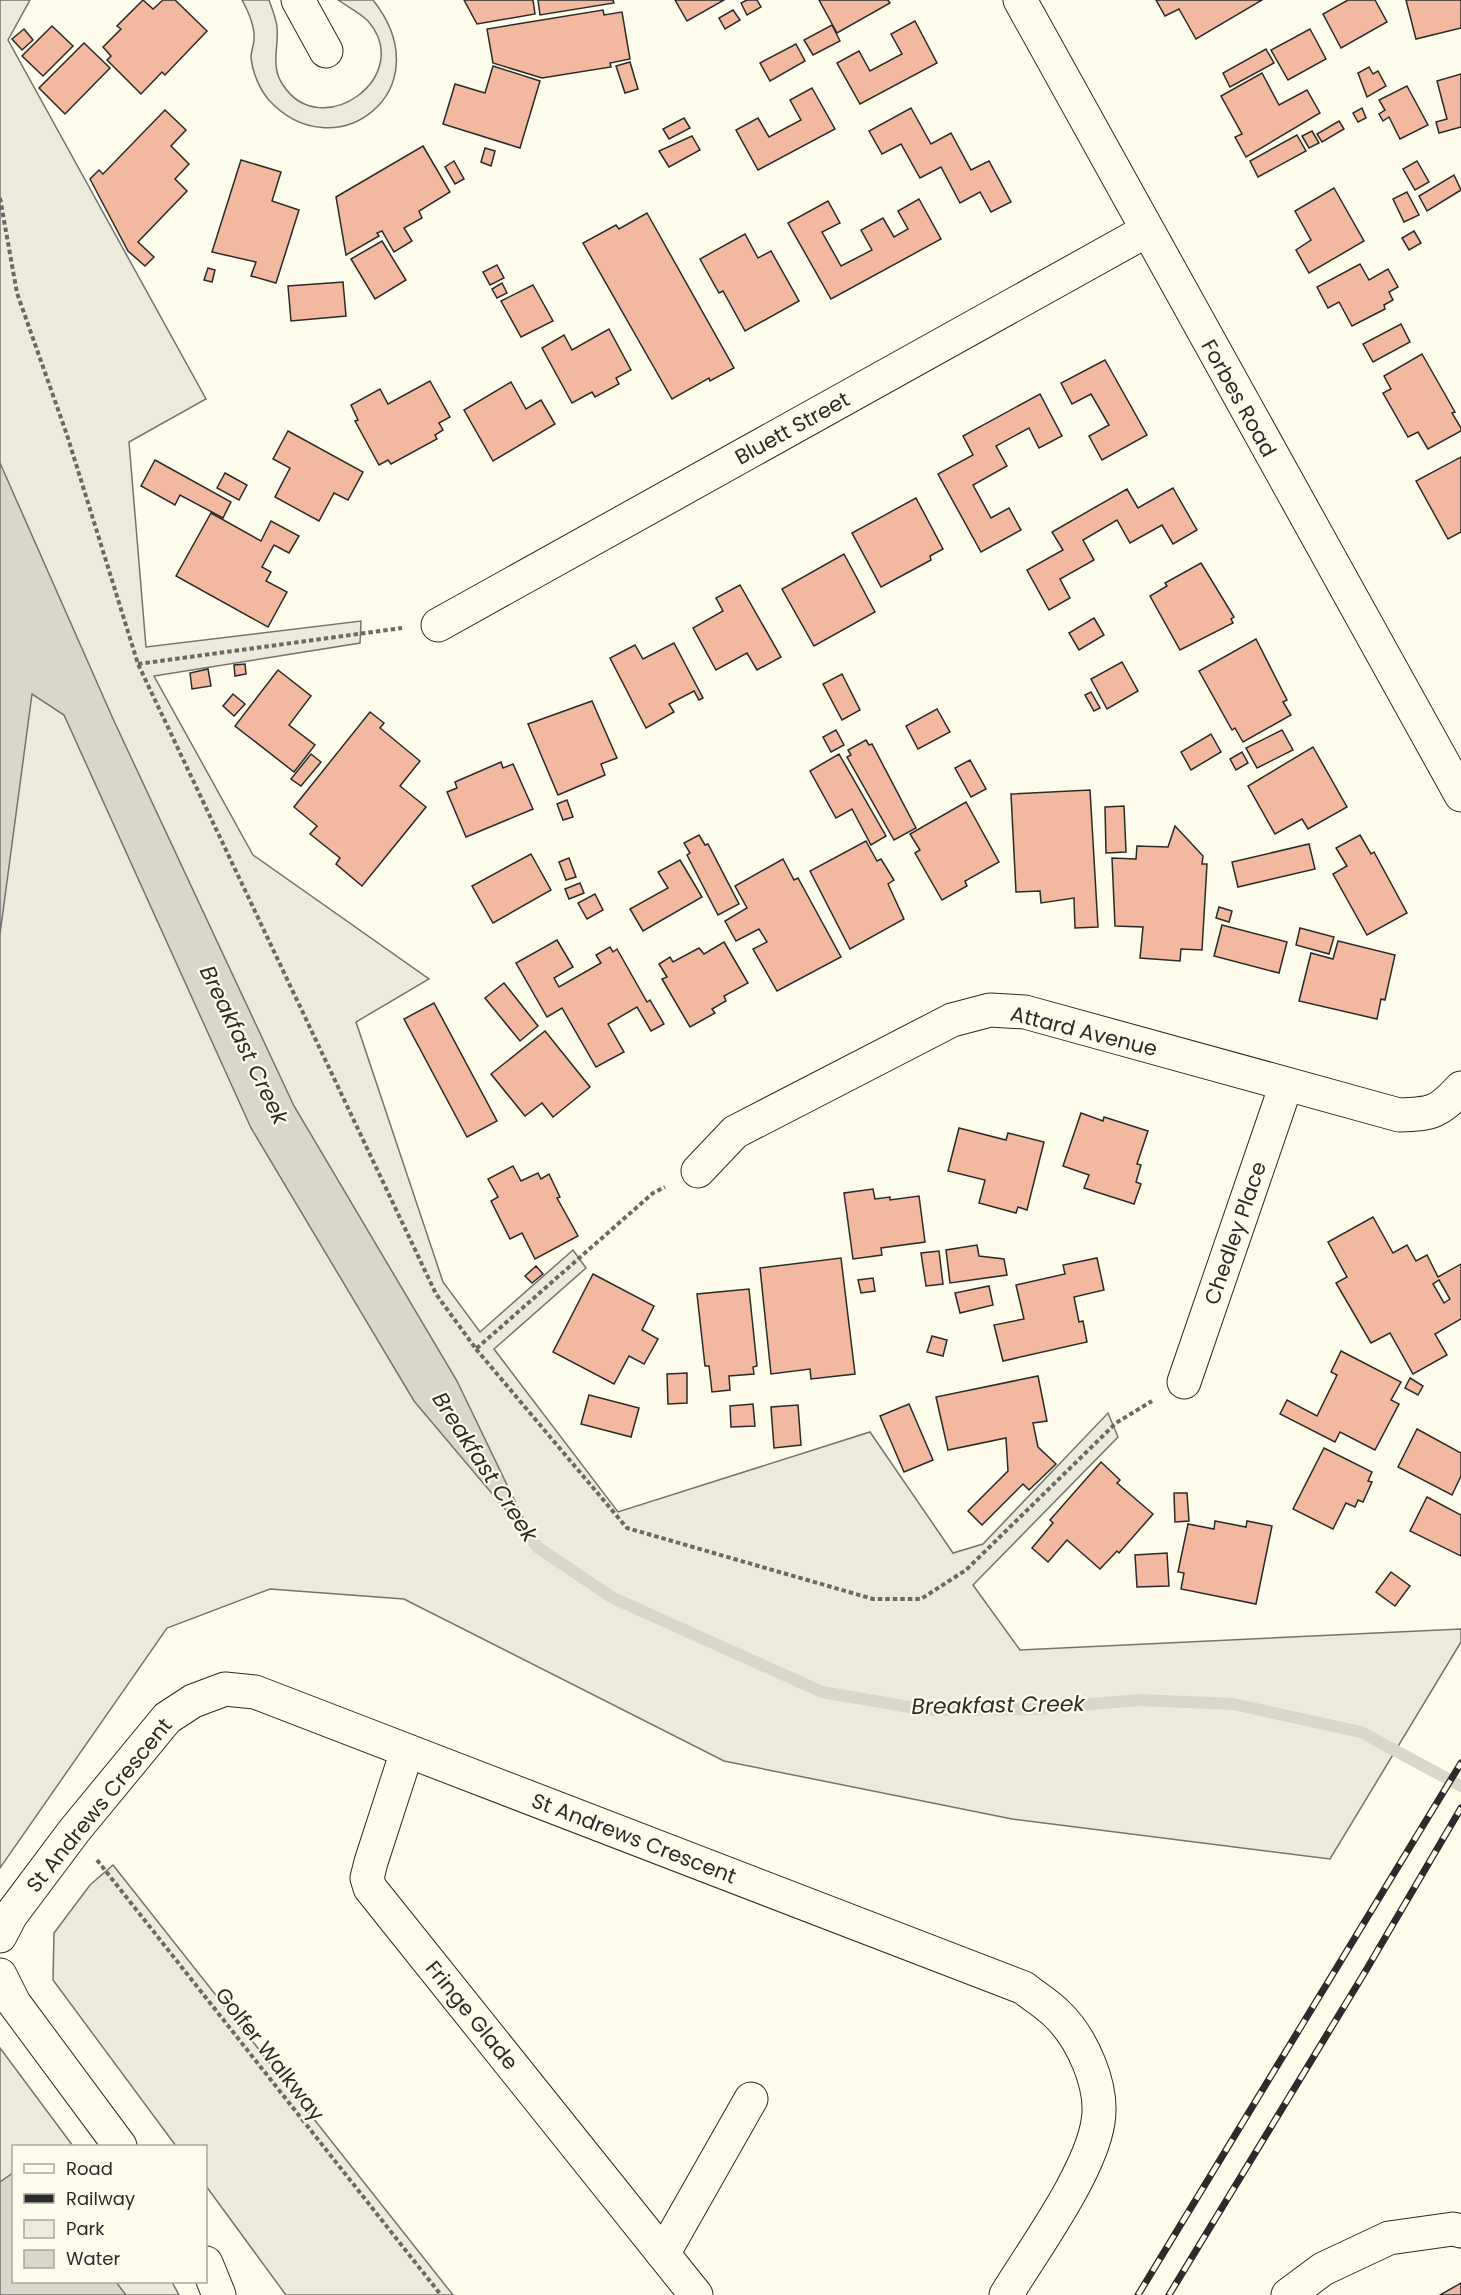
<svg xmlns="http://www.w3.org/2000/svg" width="1461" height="2295" font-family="Poppins,sans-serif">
<rect width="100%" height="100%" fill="#fdfbea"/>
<!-- green -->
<g fill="#ecebdb" stroke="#74746e" stroke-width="1.5">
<polygon points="0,0 30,0 8,40 206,399 129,442 146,647 361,621 360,643 154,676 253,855 429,979 356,1022 443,1282 480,1332 573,1250 586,1268 494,1349 618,1512 870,1432 953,1553 983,1544 1108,1413 1118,1437 973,1585 1020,1650 1461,1629 1461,1642 1330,1859 1012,1819 724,1761 404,1599 270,1589 167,1628 0,1868"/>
<path d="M 242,0 L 269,0 C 272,9 276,18 277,27 C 279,48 270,66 283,85 C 321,144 416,76 368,21 C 359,12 348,7 338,0 L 373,0 C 445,91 334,173 268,99 C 259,88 252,71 251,57 C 251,51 254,45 254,39 C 255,26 248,11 242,0 Z"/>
<polygon points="113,1865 453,2295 286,2295 206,2186 206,2146 176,2146 53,1980 54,1933 90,1885"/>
<polygon points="0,2048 73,2146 14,2146 14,2282 172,2282 179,2295 0,2295"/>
</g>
<!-- water -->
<g fill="#d8d7c9" stroke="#74746e" stroke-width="1.5">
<polygon points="0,463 114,721 294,1106 457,1381 537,1547 414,1401 251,1128 64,715 32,694 0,934"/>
<polygon points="13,2173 14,2282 116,2282 126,2295 0,2295 0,2182"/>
</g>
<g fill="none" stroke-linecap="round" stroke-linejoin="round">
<!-- stream -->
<polyline stroke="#d8d7c9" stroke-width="12" points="528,1534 537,1547 613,1598 822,1692 927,1710 1037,1709 1138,1700 1233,1704 1361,1732 1461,1786"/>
</g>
<!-- building -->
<g fill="#f2b8a0" stroke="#2b2b2b" stroke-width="1.5" fill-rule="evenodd">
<polygon points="143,0 153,9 163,0 175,0 207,31 165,75 162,72 141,94 107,60 111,56 103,47 121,29 117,26"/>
<polygon points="464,0 533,0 535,14 477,24"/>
<polygon points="538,0 613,0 614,3 540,15"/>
<polygon points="675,0 724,0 687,21"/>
<polygon points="747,0 757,0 761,7 747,15 741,3"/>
<polygon points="819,0 888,0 890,3 837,33"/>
<polygon points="1156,0 1262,0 1196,39 1179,9 1165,16"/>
<polygon points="1348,0 1375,0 1387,22 1341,48 1323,14"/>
<polygon points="1406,0 1461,0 1461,28 1416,39"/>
<polygon points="603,10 604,15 622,12 630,59 610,63 611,67 542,78 493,63 487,29"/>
<polygon points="733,10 740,20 725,29 719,18"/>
<polygon points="915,21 937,63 860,104 837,63 859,51 870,71 902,54 891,34"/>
<polygon points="832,25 840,41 813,55 804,40"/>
<polygon points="52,26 73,46 43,76 22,56"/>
<polygon points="24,29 33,40 22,50 12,39"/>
<polygon points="1310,29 1326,59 1288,80 1271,50"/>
<polygon points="84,43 110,68 65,114 39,88"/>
<polygon points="796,44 805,61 770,81 760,63"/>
<polygon points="1266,49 1274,63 1230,87 1223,73"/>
<polygon points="630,62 638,89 625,93 616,66"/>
<polygon points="493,66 540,81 520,148 443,124 455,84 485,93"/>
<polygon points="1369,67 1373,74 1378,71 1386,86 1367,97 1358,73"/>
<polygon points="1262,73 1279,105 1307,90 1320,113 1246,157 1235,137 1242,134 1221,96"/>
<polygon points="1461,74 1461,127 1439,133 1436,122 1447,119 1437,81"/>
<polygon points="1407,86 1428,125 1400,139 1389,117 1383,121 1379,114 1385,110 1379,100"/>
<polygon points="812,88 835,129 758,170 736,130 758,118 769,137 801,120 790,100"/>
<polygon points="911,108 931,144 951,133 971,170 989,161 1011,202 991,212 980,192 960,203 941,167 920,178 901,144 882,154 869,131"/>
<polygon points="1362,108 1366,118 1358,122 1353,113"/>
<polygon points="165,110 186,130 171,146 189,164 175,179 187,191 138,242 154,257 145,266 128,251 90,179 99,170 103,174"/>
<polygon points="684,118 690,128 669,139 663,129"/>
<polygon points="1339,121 1344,129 1322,142 1317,134"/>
<polygon points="1312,131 1319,143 1309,148 1302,136"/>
<polygon points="1297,135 1306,151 1258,177 1250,161"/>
<polygon points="692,136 700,150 669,167 659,151"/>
<polygon points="423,146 450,192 419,211 422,218 404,228 412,241 394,252 382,231 377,233 379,236 346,255 336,197"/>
<polygon points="485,148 495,151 491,166 481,162"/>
<polygon points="241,160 281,172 272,201 299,210 276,283 251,276 256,262 212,252"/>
<polygon points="454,161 464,179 455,184 445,167"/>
<polygon points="1417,161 1429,182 1415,190 1403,169"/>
<polygon points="1454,175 1461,190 1427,211 1419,196"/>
<polygon points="1334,188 1364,241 1309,273 1296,250 1311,240 1295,211"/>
<polygon points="1407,192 1419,215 1404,222 1393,199"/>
<polygon points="919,199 941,239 831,299 788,223 828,201 840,223 822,232 841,266 872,250 861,230 883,218 894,237 908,229 898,211"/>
<polygon points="647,213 734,368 710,381 709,378 672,399 583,243 616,225 619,229"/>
<polygon points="1414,231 1421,243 1409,250 1402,238"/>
<polygon points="745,234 758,258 771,251 799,301 745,331 723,291 719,293 700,259"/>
<polygon points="382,241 406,280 375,299 351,259"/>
<polygon points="1360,264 1369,280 1388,269 1398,287 1389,292 1393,300 1384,305 1385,309 1352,326 1339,302 1328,308 1317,287"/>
<polygon points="497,265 504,278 490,285 483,272"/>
<polygon points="208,268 215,270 212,282 204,280"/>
<polygon points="343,282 346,316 291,321 288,286"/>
<polygon points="502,283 507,293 497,298 492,289"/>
<polygon points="533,285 553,321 521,337 501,301"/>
<polygon points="1401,324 1410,342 1373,362 1363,344"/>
<polygon points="609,329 631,370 616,378 619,384 595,397 592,392 572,403 542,348 564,335 572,350"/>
<polygon points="1422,354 1455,412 1452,413 1461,428 1461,431 1428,449 1418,432 1408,437 1383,393 1391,389 1384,376"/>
<polygon points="1105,360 1147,435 1102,460 1089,436 1109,425 1091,394 1072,404 1061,383"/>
<polygon points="430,381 450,417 439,423 443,430 435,435 437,439 391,464 388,460 379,465 355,421 358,420 351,405 380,389 388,404"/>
<polygon points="511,382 526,409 541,400 555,424 493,461 464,410"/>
<polygon points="1040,394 1062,436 1039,448 1029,428 996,446 1007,466 973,485 991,518 1009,508 1021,530 981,552 938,474 973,455 963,436"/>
<polygon points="288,431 363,472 348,500 334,493 319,521 275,497 290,468 273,459"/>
<polygon points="1461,457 1461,532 1448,539 1416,481"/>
<polygon points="155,460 231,502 223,518 180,495 175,505 141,486"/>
<polygon points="225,473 247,485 239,500 217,488"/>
<polygon points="1173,488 1197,530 1173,544 1162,525 1130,543 1117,520 1083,540 1094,560 1060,579 1070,598 1049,610 1027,570 1063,550 1052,532 1127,489 1138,508"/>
<polygon points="916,498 943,549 930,556 931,560 881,587 852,533"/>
<polygon points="211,513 261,541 271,521 299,536 289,553 274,545 262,567 271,572 266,581 287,592 268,627 176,576"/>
<polygon points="844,554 875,612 814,646 782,589"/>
<polygon points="1201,563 1234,617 1231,619 1233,623 1180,650 1150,596 1167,586 1165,583"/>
<polygon points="740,585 781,657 757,670 747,653 716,670 693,628 723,611 716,598"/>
<polygon points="1094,618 1104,635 1079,650 1069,633"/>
<polygon points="1256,639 1287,700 1283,702 1291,715 1243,742 1235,728 1232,730 1199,671"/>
<polygon points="674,643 703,698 699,700 694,691 669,704 674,712 646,728 610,658 635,645 643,659"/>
<polygon points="1122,662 1138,691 1107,709 1091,679"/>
<polygon points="245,664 246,674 235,676 234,665"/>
<polygon points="208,669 211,686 192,689 190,673"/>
<polygon points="278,670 311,696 289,725 315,745 294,772 235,726"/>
<polygon points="842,674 860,710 842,720 823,684"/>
<polygon points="1091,692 1100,708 1094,711 1085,695"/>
<polygon points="233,694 245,704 234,716 223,706"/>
<polygon points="592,701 617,758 601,764 605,775 558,795 528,724"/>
<polygon points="937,709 950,732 918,749 906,726"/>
<polygon points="370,712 384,723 380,728 420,761 400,786 426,807 362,886 336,864 340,858 310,834 317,826 294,807"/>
<polygon points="836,730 844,745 831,752 823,737"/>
<polygon points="1282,730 1293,750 1257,768 1246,748"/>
<polygon points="1211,734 1221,752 1191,770 1181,752"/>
<polygon points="866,740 869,745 872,744 916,828 894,840 847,757 851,755 848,750"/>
<polygon points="1313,747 1347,807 1308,829 1302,819 1275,834 1248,786"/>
<polygon points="1242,752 1248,763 1236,770 1230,759"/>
<polygon points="311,754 321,762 301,786 291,779"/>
<polygon points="839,754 886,836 871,845 852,809 836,818 810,771"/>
<polygon points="970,760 986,789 971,797 955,768"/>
<polygon points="501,762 503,768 513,764 533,809 466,837 447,792 457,788 455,782"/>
<polygon points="1090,790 1098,927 1075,928 1074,898 1041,903 1040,891 1016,892 1011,794"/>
<polygon points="567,800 573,817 563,820 557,804"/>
<polygon points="966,802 999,862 965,881 967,886 942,900 915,853 920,850 910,834"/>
<polygon points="1124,806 1126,852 1106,853 1105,807"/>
<polygon points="1175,826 1203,856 1202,864 1207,864 1202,950 1181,949 1180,961 1140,958 1143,927 1115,926 1112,858 1136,859 1137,846 1168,847"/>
<polygon points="699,835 705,845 708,844 739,904 718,915 687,855 690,853 684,843"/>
<polygon points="1360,835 1371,854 1374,852 1407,913 1367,935 1333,874 1347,866 1336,848"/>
<polygon points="866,841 877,861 881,859 894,880 888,884 904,919 850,949 810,871"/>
<polygon points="1309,844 1315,869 1238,887 1232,862"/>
<polygon points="531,854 551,890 493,923 472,886"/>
<polygon points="569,858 576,877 566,880 559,862"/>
<polygon points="783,859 794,880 798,878 841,957 777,991 753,949 767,942 759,929 736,941 725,921 747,908 735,886"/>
<polygon points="680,860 702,897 643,931 630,909 668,888 658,872"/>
<polygon points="580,883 584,893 569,899 565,889"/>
<polygon points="595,894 603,910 587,919 578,903"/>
<polygon points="1219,907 1232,911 1229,922 1216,918"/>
<polygon points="1222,925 1287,942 1279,973 1214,956"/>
<polygon points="1300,928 1334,937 1329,954 1296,945"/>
<polygon points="557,940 573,967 554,978 559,987 601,963 596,955 610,947 613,952 617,949 647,1002 650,1000 664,1024 651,1031 637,1007 608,1024 624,1052 596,1067 562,1008 547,1017 516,963"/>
<polygon points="1338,941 1395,955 1385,1000 1381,999 1377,1019 1299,1001 1311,953 1333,959"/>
<polygon points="724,942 748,983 724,996 726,1001 712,1009 715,1013 690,1027 662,979 667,977 659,964 670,957 673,962 699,948 704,954"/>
<polygon points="504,983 538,1026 520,1041 485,998"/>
<polygon points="434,1003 497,1121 467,1137 404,1019"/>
<polygon points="545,1031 590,1087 553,1117 542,1103 525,1116 491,1074"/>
<polygon points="1081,1113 1103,1121 1104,1117 1148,1131 1137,1164 1141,1165 1136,1182 1141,1184 1134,1204 1084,1188 1089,1175 1063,1166"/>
<polygon points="959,1128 1006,1140 1008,1133 1044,1142 1027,1210 1018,1207 1016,1213 979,1203 985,1180 948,1171"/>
<polygon points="513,1166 521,1181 538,1173 541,1179 549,1174 560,1197 557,1198 578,1236 535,1259 522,1233 510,1239 491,1201 498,1197 488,1179"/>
<polygon points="873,1189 875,1199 890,1197 890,1200 919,1196 925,1242 881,1248 882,1255 853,1259 844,1193"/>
<path d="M 1373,1217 L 1393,1253 L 1407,1245 L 1416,1261 L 1427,1255 L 1438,1277 L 1461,1264 L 1461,1319 L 1435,1334 L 1447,1355 L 1413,1374 L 1390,1333 L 1371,1343 L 1336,1283 L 1347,1277 L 1328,1242 ZM 1439,1280 L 1450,1299 L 1444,1303 L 1433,1284 Z"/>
<polygon points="977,1245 979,1256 1004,1259 1007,1275 950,1283 946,1250"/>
<polygon points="939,1251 943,1284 926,1286 921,1253"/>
<polygon points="841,1258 855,1374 811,1379 810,1369 771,1374 760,1268"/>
<polygon points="1097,1258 1104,1290 1074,1297 1079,1322 1083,1321 1087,1342 1003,1361 994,1325 1024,1319 1016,1285 1065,1274 1063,1265"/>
<polygon points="536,1266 543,1274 532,1283 525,1276"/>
<polygon points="593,1274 654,1306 642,1330 658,1339 644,1364 629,1356 614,1384 553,1352"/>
<polygon points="873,1278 875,1291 861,1293 858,1280"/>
<polygon points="989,1286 993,1305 960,1313 955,1293"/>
<polygon points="749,1289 757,1366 753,1367 754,1374 729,1376 730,1390 712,1392 709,1366 705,1366 697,1294"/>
<polygon points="932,1336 947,1340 943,1356 927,1352"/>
<polygon points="1341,1351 1401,1382 1391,1400 1399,1404 1375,1450 1340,1432 1335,1442 1280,1414 1287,1400 1317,1416 1337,1375 1331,1372"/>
<polygon points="687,1373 687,1403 668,1404 667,1374"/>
<polygon points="1038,1376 1047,1421 1033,1423 1038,1447 1056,1464 1029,1490 1023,1484 982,1525 968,1511 1008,1471 1006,1438 948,1450 936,1397"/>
<polygon points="1410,1378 1423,1386 1418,1395 1405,1388"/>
<polygon points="589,1395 639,1408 631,1437 581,1424"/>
<polygon points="753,1404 755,1426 731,1427 730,1406"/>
<polygon points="909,1404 933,1460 904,1472 880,1416"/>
<polygon points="798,1405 801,1445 774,1448 771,1407"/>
<polygon points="1417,1429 1461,1453 1461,1476 1452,1495 1398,1467"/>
<polygon points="1324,1448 1372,1472 1368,1481 1372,1482 1363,1502 1358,1500 1355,1507 1346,1503 1333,1529 1293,1509"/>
<polygon points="1101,1462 1120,1480 1117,1483 1153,1514 1119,1553 1117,1551 1100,1569 1067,1540 1048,1562 1032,1548 1053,1523 1050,1520"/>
<polygon points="1174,1493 1187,1493 1189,1521 1175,1522"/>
<polygon points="1427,1497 1461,1515 1461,1556 1410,1531"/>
<polygon points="1215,1521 1246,1527 1247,1521 1272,1526 1256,1604 1181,1589 1184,1573 1178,1572 1188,1524 1214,1529"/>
<polygon points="1167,1553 1169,1586 1137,1587 1135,1555"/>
<polygon points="1391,1572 1410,1586 1395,1606 1376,1592"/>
<polygon points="1461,2283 1461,2295 1440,2295"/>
</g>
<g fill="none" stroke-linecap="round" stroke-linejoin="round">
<defs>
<g id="minor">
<polyline points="298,0 326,51"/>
<polyline points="1020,0 1461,795"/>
<polyline points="438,625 1146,231"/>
<path d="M 698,1171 L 735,1132 L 952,1020 L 990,1010 L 1025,1012 L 1399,1115 C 1432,1114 1438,1113 1461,1088"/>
<polyline points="1184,1382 1286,1085"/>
<polyline points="407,1751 371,1862 367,1878 370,1888 696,2295"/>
<path d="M 0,1936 L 11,1915 L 74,1831 L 167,1718 L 193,1701 L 225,1689 L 255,1692 L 1024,1988 C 1035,1997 1047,2004 1057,2014 C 1082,2038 1104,2086 1098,2122 C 1090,2173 1034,2249 1006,2295"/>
<polyline points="0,1975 14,2003 120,2146"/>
<polyline points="663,2254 751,2099"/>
<polyline points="206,2263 219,2295"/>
<polyline points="1288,2295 1323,2269 1389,2238 1453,2229 1461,2231"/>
</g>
</defs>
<!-- minor casing -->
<use href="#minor" stroke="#2b2b2b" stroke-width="35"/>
<!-- path -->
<g stroke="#6a6964" stroke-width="4" stroke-dasharray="4.5 3" stroke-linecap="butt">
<polyline points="0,198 17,293 67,435 138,664 436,1294 476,1349 653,1193 665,1187"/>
<polyline points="138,664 402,628"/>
<polyline points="476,1349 627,1528 873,1599 921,1599 966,1570 1116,1423 1152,1401"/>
<polyline points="97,1860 441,2295"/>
</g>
<!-- minor -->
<use href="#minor" stroke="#fdfbea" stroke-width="33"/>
<defs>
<g id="rail">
<polyline points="1138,2295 1461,1763"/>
<polyline points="1169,2295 1365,1972 1461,1808"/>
</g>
</defs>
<!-- rail casing -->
<use href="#rail" stroke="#2b2b2b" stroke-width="7"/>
<!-- rail -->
<use href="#rail" stroke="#fdfbea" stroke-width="4.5" stroke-dasharray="14" stroke-linecap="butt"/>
</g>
<g text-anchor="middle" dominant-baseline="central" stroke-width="4.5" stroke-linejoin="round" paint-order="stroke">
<!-- street labels -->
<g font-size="21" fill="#2b2b2b" stroke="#fdfbea">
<text transform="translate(1239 398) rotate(61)">Forbes Road</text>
<text transform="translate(792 428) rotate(-29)">Bluett Street</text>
<text transform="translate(1084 1031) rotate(14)">Attard Avenue</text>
<text transform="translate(1235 1233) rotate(-71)">Chedley Place</text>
<text transform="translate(99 1805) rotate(-51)">St Andrews Crescent</text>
<text transform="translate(634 1838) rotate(21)">St Andrews Crescent</text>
<text transform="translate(472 2015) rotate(51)">Fringe Glade</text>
<text transform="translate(270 2054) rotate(52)">Golfer Walkway</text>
</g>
<!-- water labels -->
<g font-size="22" font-style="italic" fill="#2b2b2b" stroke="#fdfbea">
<text transform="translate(244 1045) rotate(64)">Breakfast Creek</text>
<text transform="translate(485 1467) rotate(57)">Breakfast Creek</text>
<text transform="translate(998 1705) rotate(-1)">Breakfast Creek</text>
</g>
</g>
<!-- legend -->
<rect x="12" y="2145" width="195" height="138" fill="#fdfbea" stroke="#a9a89e" stroke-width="1.5"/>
<rect x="24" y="2164" width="30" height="9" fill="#fdfbea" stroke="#a9a89e" stroke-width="1.5"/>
<text x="66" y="2175" font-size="18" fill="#2b2b2b">Road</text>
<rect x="24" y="2194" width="30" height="9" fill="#2b2b2b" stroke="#a9a89e" stroke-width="1.5"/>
<text x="66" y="2205" font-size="18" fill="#2b2b2b">Railway</text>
<rect x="24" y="2220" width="30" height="18" fill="#ecebdb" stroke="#a9a89e" stroke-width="1.5"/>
<text x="66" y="2235" font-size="18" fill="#2b2b2b">Park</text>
<rect x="24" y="2250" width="30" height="18" fill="#d8d7c9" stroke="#a9a89e" stroke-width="1.5"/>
<text x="66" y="2265" font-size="18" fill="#2b2b2b">Water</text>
</svg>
